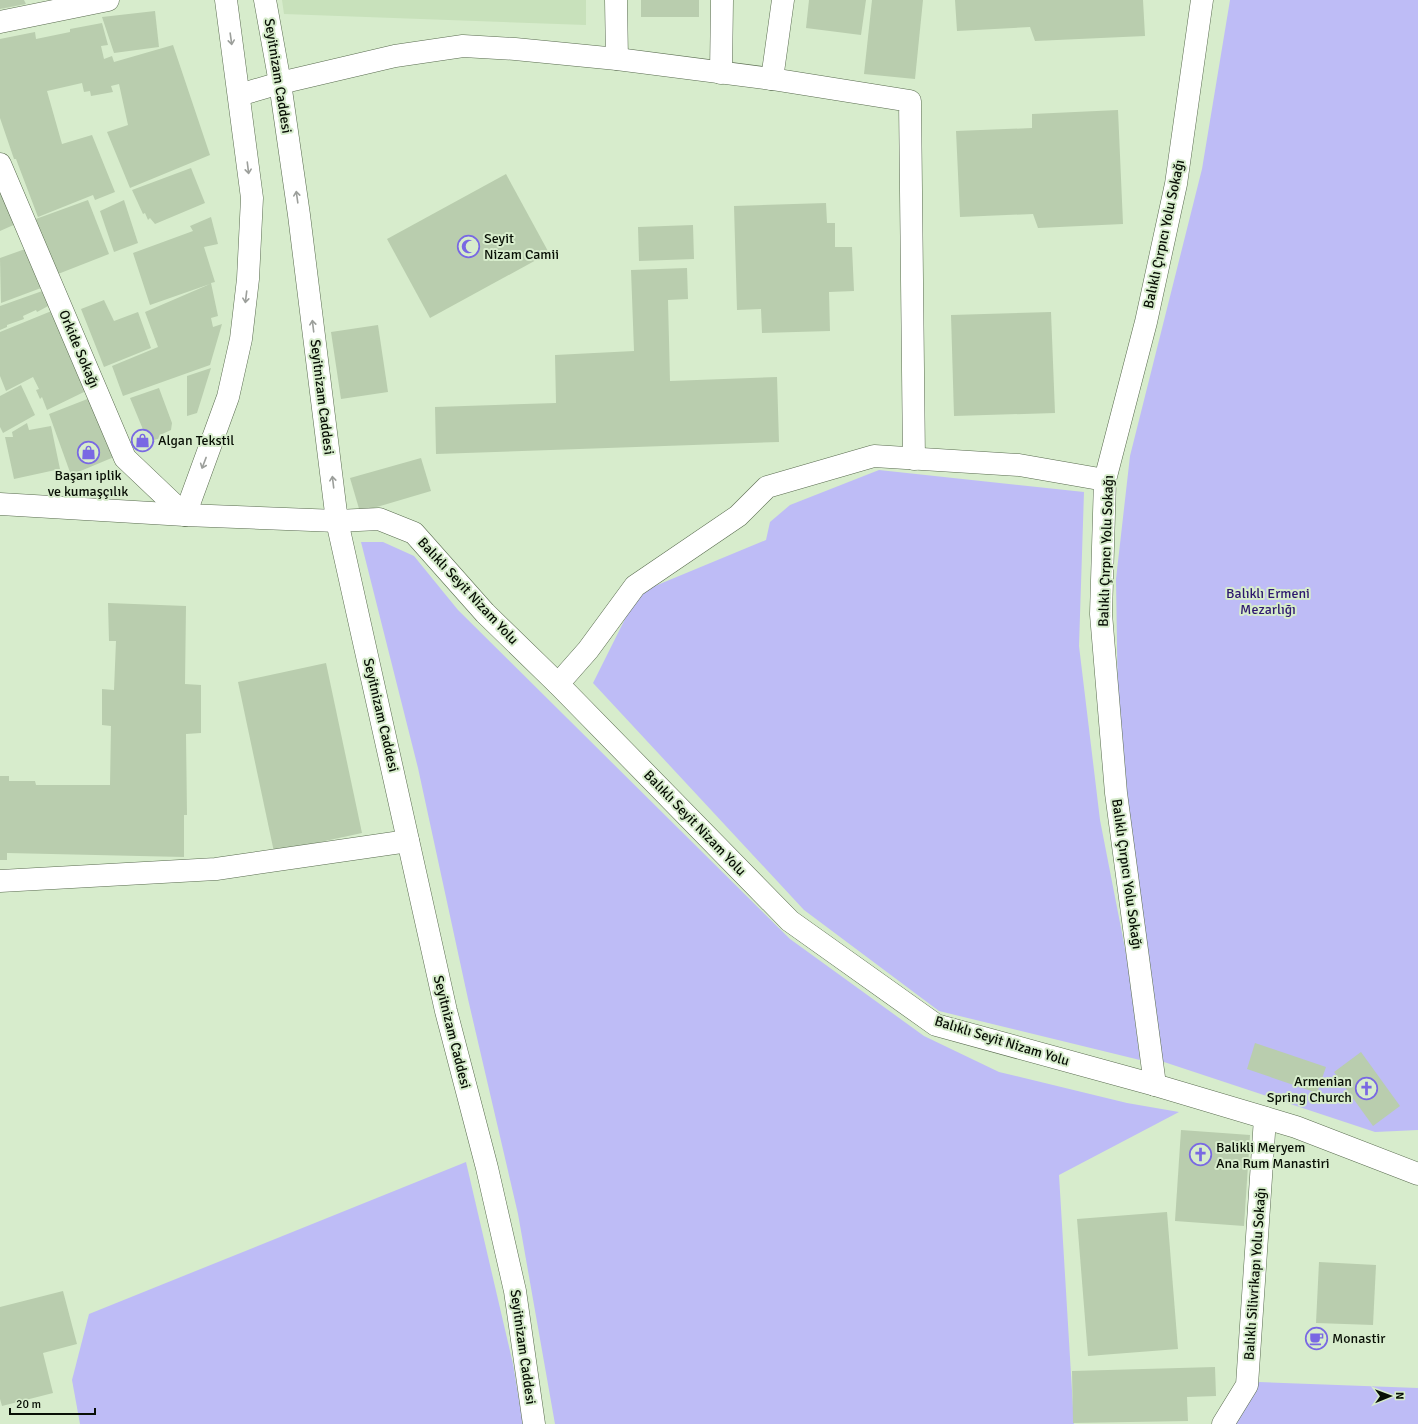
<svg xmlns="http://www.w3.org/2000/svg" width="1418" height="1424" font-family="Signika,sans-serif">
<rect width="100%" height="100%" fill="#d7eccc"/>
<!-- built -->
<polygon fill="#c8e1bb" points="282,0 586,0 586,25 284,14"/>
<!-- green -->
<g fill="#bebcf6">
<polygon points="1230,0 1418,0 1418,1130 1375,1132 1161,1061 1119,776 1116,579 1130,456 1202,169"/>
<polygon points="879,470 1084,492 1079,646 1100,820 1129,969 1140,1060 939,1011 804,910 593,683 638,593 766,540 770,522 790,505"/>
<polygon points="361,542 383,542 414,556 458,610 790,939 924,1036 999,1072 1127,1103 1179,1112 1059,1175 1074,1424 555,1424 518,1214 468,999 418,768"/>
<polygon points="466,1162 513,1364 523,1424 80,1424 72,1380 89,1314"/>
<polygon points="1259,1382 1418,1388 1418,1424 1233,1424"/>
</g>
<!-- building -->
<g fill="#b9cdae">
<polygon points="0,0 24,0 26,4 0,9"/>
<rect x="641" y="0" width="58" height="17"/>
<polygon points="809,0 866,0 861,35 806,28"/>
<polygon points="872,0 923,0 915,79 864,74"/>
<polygon points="955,0 1143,0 1145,36 1035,41 1030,27 957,31"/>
<polygon points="155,11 159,47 114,53 102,17"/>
<polygon points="102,23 108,45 101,46 104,59 112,56 114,62 173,45 210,155 130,188 107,132 128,125 119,84 111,86 113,92 91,96 90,91 84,92 82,83 47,91 62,144 92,135 115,192 95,200 93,195 38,217 16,159 14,159 0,118 0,39 35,32 36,39 70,32 70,29"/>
<polygon points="1118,110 1123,224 1038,228 1033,214 960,217 956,131 1032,128 1032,114"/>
<polygon points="191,168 205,203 155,224 150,218 148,220 145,213 143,214 132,190"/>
<polygon points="506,174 549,253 430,318 387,239"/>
<polygon points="0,184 18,223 0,231"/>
<polygon points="88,200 109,254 58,274 33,220"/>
<polygon points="124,200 138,243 114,252 100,211"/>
<polygon points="826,203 827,223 835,223 835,247 852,247 854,291 829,292 830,331 762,333 761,309 737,310 734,206"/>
<polygon points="211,217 218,244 204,247 215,282 211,283 218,316 211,318 213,327 222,324 210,365 123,396 112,366 158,347 145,312 210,284 150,305 133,253 193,231 190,226"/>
<polygon points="693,225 694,259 639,261 638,227"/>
<polygon points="28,248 41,288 1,303 0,258"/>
<polygon points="687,268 688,299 668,300 670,381 777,377 779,442 436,454 435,407 556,403 555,355 634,351 631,270"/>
<polygon points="48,289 52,304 37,312 36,310 23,316 24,319 7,325 7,327 0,330 0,306"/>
<polygon points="104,300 114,321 138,312 151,348 104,367 81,309"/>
<polygon points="54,310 86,391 47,410 42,397 40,399 36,390 39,389 33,377 6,391 0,376 0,332"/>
<polygon points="1051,312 1055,413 954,416 951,315"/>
<polygon points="378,325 388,392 341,399 331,332"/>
<polygon points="211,368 197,413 187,416 187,376"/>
<polygon points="21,385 35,415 3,433 0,427 0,396"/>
<polygon points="159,388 172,423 171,430 160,435 161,438 154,440 155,442 149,444 130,398"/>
<polygon points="90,398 114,457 71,475 49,414"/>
<polygon points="27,423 29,430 51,426 60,469 14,479 5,437 13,437 12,432"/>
<polygon points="421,458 431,491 360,512 350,478"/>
<polygon points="108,603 186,606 185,684 201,685 201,733 186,734 187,815 184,815 184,857 7,853 7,860 0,860 0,776 9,776 9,781 35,781 36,785 110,785 111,726 102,725 102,689 114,690 116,641 109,641"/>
<polygon points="326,663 362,833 274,852 238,682"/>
<polygon points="1255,1043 1326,1067 1317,1093 1247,1069"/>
<polygon points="1361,1052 1400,1106 1373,1126 1334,1072"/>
<polygon points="1181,1130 1250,1135 1244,1226 1175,1221"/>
<polygon points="1167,1212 1178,1349 1088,1356 1077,1219"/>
<polygon points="1319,1262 1376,1265 1373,1325 1316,1323"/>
<polygon points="63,1291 77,1344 43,1353 53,1393 2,1406 0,1399 0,1307"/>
<polygon points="1215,1367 1216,1396 1187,1397 1188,1421 1073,1423 1072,1371"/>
</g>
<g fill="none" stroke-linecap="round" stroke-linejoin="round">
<defs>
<g id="street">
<polyline points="616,0 617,59"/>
<polyline points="0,22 108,0"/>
<polyline points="721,73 722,0"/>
<polyline points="772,79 783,0"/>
<polyline points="239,95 280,83 395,56 463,46 515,49 617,59 772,79 910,101 914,459"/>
<polyline points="0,164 125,458 185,515"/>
<polyline points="558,684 588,650 635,586 738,516 767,487 874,456 1019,465 1105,480"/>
<polyline points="0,881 216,869 408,841"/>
<polyline points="1223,1424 1247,1385 1265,1118"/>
</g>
<g id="secondary">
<polyline points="265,0 280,83 299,215 337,521 446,1011 487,1168 515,1291 534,1424"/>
<polyline points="0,504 185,515 337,521 379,519 414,533 485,613 558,684 790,921 936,1025 1155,1085 1296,1127 1418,1174"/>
<polyline points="185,515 228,397 241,339 248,279 252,198 226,0"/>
<polyline points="1155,1085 1116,793 1101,614 1105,480 1146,322 1176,184 1202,0"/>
</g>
</defs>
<!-- street casing -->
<use href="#street" stroke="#596b4f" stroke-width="23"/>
<!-- secondary casing -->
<use href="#secondary" stroke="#596b4f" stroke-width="23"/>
<!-- street -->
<use href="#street" stroke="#fff" stroke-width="22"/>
<!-- secondary -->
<use href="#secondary" stroke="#fff" stroke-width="22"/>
</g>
<!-- one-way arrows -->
<defs><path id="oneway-shaft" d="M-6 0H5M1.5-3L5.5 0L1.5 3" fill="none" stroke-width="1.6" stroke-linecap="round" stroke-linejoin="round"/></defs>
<g stroke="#9c9f9b">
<use href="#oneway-shaft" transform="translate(231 39) rotate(82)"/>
<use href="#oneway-shaft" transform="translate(248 168) rotate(83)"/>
<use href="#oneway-shaft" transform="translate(297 197) rotate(-98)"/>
<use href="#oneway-shaft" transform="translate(246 297) rotate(97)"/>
<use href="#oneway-shaft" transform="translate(313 326) rotate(-97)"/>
<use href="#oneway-shaft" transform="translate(204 463) rotate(111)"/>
<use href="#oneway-shaft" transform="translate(333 482) rotate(-97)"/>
</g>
<!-- icons -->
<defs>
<symbol id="mosque-ring" viewBox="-11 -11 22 22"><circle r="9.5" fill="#d7eccc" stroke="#7968e3" stroke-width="1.5"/><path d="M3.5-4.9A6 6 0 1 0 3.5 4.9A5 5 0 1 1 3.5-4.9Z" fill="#7968e3"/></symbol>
<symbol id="shop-ring" viewBox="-11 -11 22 22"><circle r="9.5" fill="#d7eccc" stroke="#7968e3" stroke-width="1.5"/><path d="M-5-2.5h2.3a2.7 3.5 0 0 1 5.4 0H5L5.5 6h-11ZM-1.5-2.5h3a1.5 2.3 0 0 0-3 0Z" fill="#7968e3"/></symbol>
<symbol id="church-ring" viewBox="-11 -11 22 22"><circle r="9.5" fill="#d7eccc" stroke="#7968e3" stroke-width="1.5"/><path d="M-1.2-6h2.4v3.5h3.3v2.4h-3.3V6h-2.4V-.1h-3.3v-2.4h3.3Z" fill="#7968e3"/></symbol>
<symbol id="cafe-ring" viewBox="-11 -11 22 22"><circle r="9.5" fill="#d7eccc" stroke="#7968e3" stroke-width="1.5"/><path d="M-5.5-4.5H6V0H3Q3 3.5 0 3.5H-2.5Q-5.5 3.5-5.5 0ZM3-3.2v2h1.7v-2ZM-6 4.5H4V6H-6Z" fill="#7968e3"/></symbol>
</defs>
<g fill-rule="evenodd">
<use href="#mosque-ring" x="456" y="234" width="25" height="25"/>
<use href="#shop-ring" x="130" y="428" width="25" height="25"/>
<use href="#shop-ring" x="76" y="440" width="25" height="25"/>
<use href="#church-ring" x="1354" y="1076" width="25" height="25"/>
<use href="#church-ring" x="1188" y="1142" width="25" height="25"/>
<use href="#cafe-ring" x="1304" y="1326" width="25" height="25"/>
</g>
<g text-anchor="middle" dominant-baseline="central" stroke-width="4" stroke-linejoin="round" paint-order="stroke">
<!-- street labels -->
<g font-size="14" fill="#080f05" stroke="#d7eccc">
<text transform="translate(278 76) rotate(81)">Seyitnizam Caddesi</text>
<text transform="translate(1164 234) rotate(-78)">Balıklı Çırpıcı Yolu Sokağı</text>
<text transform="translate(79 349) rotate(67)">Orkide Sokağı</text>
<text transform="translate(322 397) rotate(83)">Seyitnizam Caddesi</text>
<text transform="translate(1106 551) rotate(-88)">Balıklı Çırpıcı Yolu Sokağı</text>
<text transform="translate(468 591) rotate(47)">Balıklı Seyit Nizam Yolu</text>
<text transform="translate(381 715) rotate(77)">Seyitnizam Caddesi</text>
<text transform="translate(695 823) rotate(46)">Balıklı Seyit Nizam Yolu</text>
<text transform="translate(1127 874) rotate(82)">Balıklı Çırpıcı Yolu Sokağı</text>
<text transform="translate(452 1032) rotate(76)">Seyitnizam Caddesi</text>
<text transform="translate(1002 1041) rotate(17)">Balıklı Seyit Nizam Yolu</text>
<text transform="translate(1255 1274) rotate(-86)">Balıklı Silivrikapı Yolu Sokağı</text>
<text transform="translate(523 1347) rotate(82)">Seyitnizam Caddesi</text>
</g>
<!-- poi labels -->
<g font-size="14" fill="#080f05" stroke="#d7eccc" text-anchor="start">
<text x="484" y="238">Seyit<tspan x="484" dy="16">Nizam Camii</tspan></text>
<text x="158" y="440">Algan Tekstil</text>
<text x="88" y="475" text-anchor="middle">Başarı iplik<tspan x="88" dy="16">ve kumaşçılık</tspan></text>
<text x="1352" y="1081" text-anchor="end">Armenian<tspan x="1352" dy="16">Spring Church</tspan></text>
<text x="1216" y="1147">Balikli Meryem<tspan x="1216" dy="16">Ana Rum Manastiri</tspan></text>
<text x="1332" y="1338">Monastir</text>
</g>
<!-- park labels -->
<g font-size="14" fill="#2d176e" stroke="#d7eccc">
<text x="1268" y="593">Balıklı Ermeni<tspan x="1268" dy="16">Mezarlığı</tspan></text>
</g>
</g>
<!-- north arrow -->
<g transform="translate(1390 1396) rotate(89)" stroke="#d7eccc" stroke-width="3" paint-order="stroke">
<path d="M0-3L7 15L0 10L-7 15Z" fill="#080f05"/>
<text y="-6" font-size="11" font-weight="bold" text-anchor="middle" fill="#080f05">N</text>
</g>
<!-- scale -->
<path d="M10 1408v6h85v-6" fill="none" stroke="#080f05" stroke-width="2"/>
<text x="16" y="1408" font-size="12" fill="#080f05" stroke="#d7eccc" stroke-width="3" paint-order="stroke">20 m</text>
</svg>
